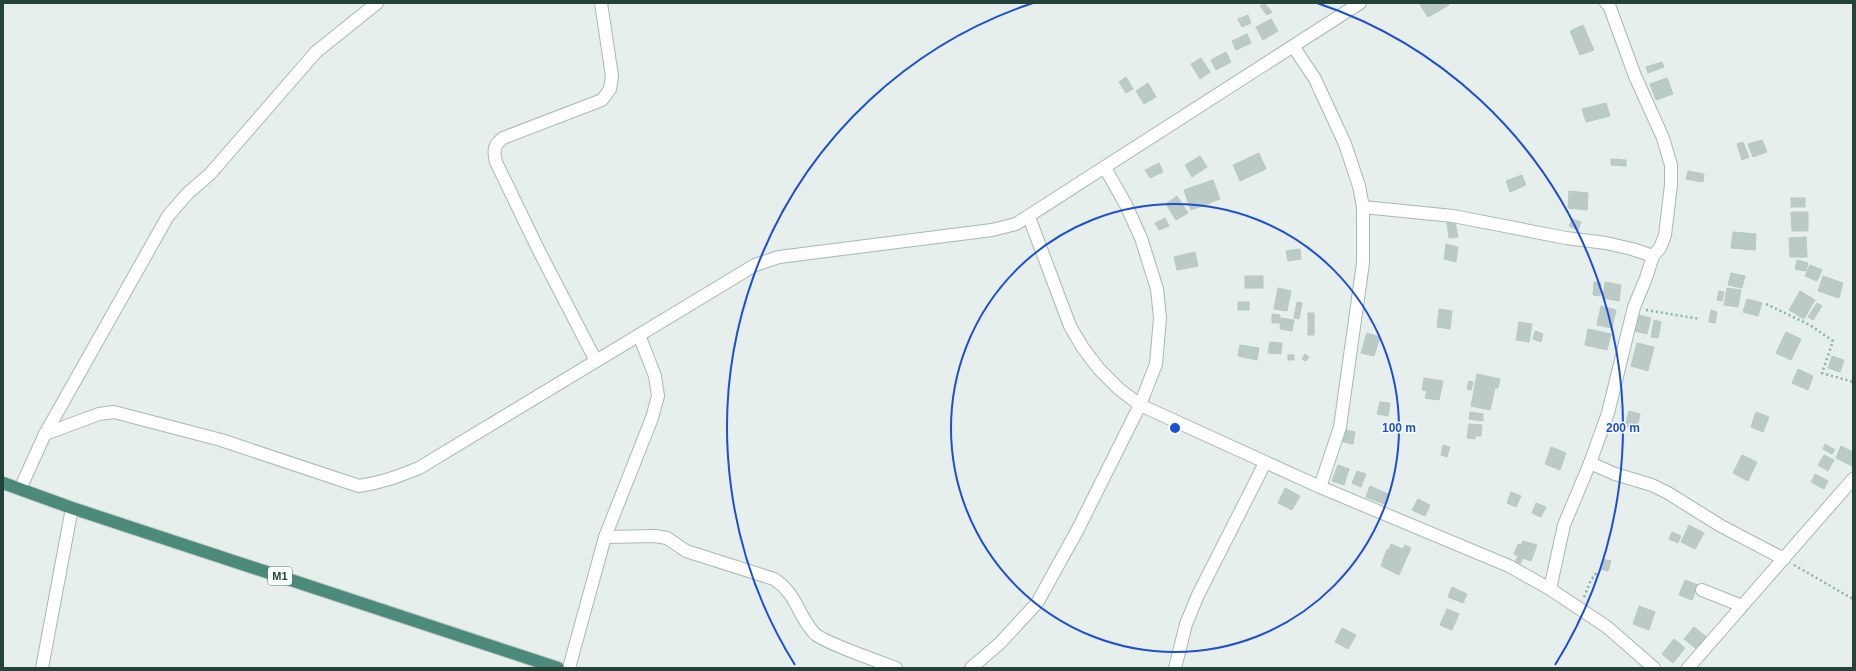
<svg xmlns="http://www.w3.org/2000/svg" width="1856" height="671" font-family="Arial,sans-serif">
<rect width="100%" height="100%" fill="#e6efeb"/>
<!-- building -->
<g fill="#bbcac4" stroke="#b8c9c2">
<polygon points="1264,3 1272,12 1267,15 1260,6"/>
<polygon points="1423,3 1448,3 1449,5 1428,17 1420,5"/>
<polygon points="1248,15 1251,23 1242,27 1238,19"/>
<polygon points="1271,19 1278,31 1263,40 1256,27"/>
<polygon points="1583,25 1594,50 1580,55 1570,31"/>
<polygon points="1247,34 1251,43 1236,50 1232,41"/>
<polygon points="1226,52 1231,62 1216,70 1211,60"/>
<polygon points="1201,58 1210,72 1200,79 1191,64"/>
<polygon points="1662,62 1664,67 1648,73 1646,67"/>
<polygon points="1126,77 1133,89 1126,93 1119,82"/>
<polygon points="1667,78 1673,94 1656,100 1650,84"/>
<polygon points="1148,83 1156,97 1144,104 1136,91"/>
<polygon points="1606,103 1610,116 1586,122 1582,109"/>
<polygon points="1762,140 1767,152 1753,157 1748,144"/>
<polygon points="1743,142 1749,157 1742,160 1737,144"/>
<polygon points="1259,153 1266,169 1240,181 1233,165"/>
<polygon points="1200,156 1207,167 1192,177 1185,165"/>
<polygon points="1611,159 1626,160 1626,166 1611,165"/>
<polygon points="1159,163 1163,172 1150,178 1145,170"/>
<polygon points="1688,171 1704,174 1703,182 1686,179"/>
<polygon points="1522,175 1526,185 1510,192 1506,181"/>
<polygon points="1213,180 1220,199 1191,210 1184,190"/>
<polygon points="1569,191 1588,193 1587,210 1568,208"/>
<polygon points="1177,196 1188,213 1176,220 1166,204"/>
<rect x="1791" y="198" width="14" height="9"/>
<polygon points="1791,212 1808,212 1808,231 1792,231"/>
<polygon points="1165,218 1169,226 1159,230 1155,223"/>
<polygon points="1572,219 1581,222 1578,230 1569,226"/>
<polygon points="1455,222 1458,237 1449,238 1447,223"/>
<polygon points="1733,232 1756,234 1755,250 1731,248"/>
<polygon points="1806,237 1807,257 1790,257 1789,238"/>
<polygon points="1446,244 1458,247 1456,262 1444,259"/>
<polygon points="1300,249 1301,259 1288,261 1286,251"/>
<polygon points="1195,252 1198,266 1177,270 1174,257"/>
<polygon points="1797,260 1808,263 1806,271 1795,269"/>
<polygon points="1810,265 1822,270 1817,281 1805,276"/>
<polygon points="1731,273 1745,276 1742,288 1728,285"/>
<rect x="1245" y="276" width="18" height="12"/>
<polygon points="1823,276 1843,283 1839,298 1818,291"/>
<polygon points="1594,282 1601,283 1600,296 1593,295"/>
<polygon points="1605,282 1621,285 1619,301 1603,298"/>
<polygon points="1278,288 1291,291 1287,311 1274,309"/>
<polygon points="1727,288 1741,290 1738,307 1724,305"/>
<polygon points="1719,291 1724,292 1722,301 1717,300"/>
<polygon points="1800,291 1815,300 1804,319 1789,310"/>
<polygon points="1747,299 1762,303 1758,316 1743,312"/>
<rect x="1238" y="302" width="11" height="8"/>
<polygon points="1297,302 1302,303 1299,319 1294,318"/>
<polygon points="1817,303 1822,306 1813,320 1808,317"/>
<polygon points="1601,306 1616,310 1612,328 1597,325"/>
<polygon points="1439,309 1452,311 1450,329 1437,327"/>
<polygon points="1711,310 1717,312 1715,323 1709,322"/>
<rect x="1308" y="313" width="6" height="22"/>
<polygon points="1272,314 1280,315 1280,323 1272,323"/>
<polygon points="1634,314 1651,318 1647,334 1630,330"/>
<polygon points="1281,318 1294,320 1292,331 1280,329"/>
<polygon points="1654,320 1661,322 1658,338 1651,337"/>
<polygon points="1519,322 1532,324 1529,342 1516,340"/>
<polygon points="1588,329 1611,334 1607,350 1585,345"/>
<polygon points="1535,331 1543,334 1541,342 1533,339"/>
<polygon points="1786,332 1801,339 1791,360 1776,353"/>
<polygon points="1367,333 1380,337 1374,356 1361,353"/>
<polygon points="1270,342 1282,343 1281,354 1268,353"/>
<polygon points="1637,343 1654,347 1648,371 1631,366"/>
<polygon points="1240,345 1259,348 1257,360 1238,356"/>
<polygon points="1305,354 1309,357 1306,361 1302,359"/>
<rect x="1288" y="355" width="6" height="5"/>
<polygon points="1832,356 1844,360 1840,372 1828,368"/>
<polygon points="1798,369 1813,376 1808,390 1792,383"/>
<polygon points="1477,374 1500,379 1498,388 1495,388 1490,410 1471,406"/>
<polygon points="1424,378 1443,381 1439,400 1425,398 1427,391 1422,390"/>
<polygon points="1469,381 1473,382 1471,390 1467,389"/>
<polygon points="1380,402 1390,403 1388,416 1377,414"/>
<polygon points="1629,411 1640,414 1637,429 1625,426"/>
<polygon points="1470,412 1483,414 1483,421 1469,419"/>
<polygon points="1756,412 1769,417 1763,432 1751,427"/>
<polygon points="1469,424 1482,425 1481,436 1475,436 1475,439 1467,438"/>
<polygon points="1346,430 1355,432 1353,444 1343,442"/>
<polygon points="1825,444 1835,450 1832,454 1823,449"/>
<polygon points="1443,445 1450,447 1447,457 1441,455"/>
<polygon points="1841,446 1853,452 1852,466 1836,458"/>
<polygon points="1551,447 1566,453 1560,470 1545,464"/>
<polygon points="1742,455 1757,462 1748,481 1733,473"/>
<polygon points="1824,455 1834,460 1828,471 1818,465"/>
<polygon points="1338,465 1349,469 1344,485 1332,481"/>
<polygon points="1357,471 1366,474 1361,487 1352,483"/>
<polygon points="1815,474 1828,481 1824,489 1811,482"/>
<polygon points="1370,486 1388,494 1384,504 1366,497"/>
<polygon points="1285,488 1300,496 1292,510 1278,503"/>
<polygon points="1511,492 1521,496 1516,507 1507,503"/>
<polygon points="1418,499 1430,505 1425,516 1412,510"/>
<polygon points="1536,503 1546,507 1541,517 1532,513"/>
<polygon points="1689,525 1704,533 1695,549 1681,542"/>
<polygon points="1672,532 1681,536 1678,543 1669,539"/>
<polygon points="1523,541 1537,545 1531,561 1522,558 1521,563 1515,562 1518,556 1514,554 1518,544 1521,545"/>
<polygon points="1391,544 1403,549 1405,545 1411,548 1399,575 1381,566 1387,549 1389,550"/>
<polygon points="1603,559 1611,561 1608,571 1601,569"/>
<polygon points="1685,580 1698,585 1692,600 1679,595"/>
<polygon points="1452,587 1467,594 1463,603 1448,597"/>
<polygon points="1639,606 1655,612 1649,630 1633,624"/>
<polygon points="1447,609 1459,614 1452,630 1440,625"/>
<polygon points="1694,627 1708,638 1698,650 1684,639"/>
<polygon points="1342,628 1356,635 1348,649 1335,642"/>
<polygon points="1674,639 1685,648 1673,663 1662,654"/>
</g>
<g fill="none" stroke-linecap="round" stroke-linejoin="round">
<defs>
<g id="minor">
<polyline points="1293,46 1315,79 1345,144 1359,186 1363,207 1363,263 1340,427 1320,487"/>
<polyline points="1363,207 1453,216 1566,238 1606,243 1632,249 1653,256"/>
<polyline points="1029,217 1070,326 1083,348 1099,369 1119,389 1140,405 1320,487 1509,566 1550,589 1607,627 1654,668"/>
<path d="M 596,361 L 539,251 L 496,162 C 493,150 494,145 503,138 L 602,100 L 610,89 L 612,76 L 601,3"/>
<path d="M 45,434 L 99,414 L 114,412 L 221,440 L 359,486 C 381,483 399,476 419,468 L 755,265 L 779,257 L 992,230 L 1016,224 L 1360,3"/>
<polyline points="1590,463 1615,474 1652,485 1668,493 1721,526 1784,559"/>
<polyline points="20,489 45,434 168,216 188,193 210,174 316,52 377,3"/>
<path d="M 605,537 L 655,536 L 667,538 L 686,551 L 774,579 C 797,594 797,614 814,633 C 822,642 880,662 896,668"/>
<polyline points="1550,589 1564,525 1590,463 1608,413 1634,307 1646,278 1653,256 1660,248 1665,235 1671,185 1671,165 1663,138 1635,76 1609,5 1606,3"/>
<polyline points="1702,590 1742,606"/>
<polyline points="42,668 72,508"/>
<polyline points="569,668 605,537 652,418 658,396 655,376 639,335"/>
<polyline points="971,668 1000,643 1037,603 1077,531 1140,405 1156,364 1160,318 1157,289 1141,238 1126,205 1105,168"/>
<polyline points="1175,668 1186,624 1198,595 1265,463"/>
<polyline points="1688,668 1853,479"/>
</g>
<polyline id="trunk" points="3,483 72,508 558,668"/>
</defs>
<!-- minor casing -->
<use href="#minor" stroke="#a8b8b2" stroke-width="14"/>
<!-- trunk casing -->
<use href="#trunk" stroke="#c2cac8" stroke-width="14"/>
<!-- path -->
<g stroke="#86b3a5" stroke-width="2.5" stroke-dasharray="2 3" stroke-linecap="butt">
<polyline points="1766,304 1810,325 1833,341 1822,373 1853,382"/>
<polyline points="1646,310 1700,319"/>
<polyline points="1794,565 1853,599"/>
<polyline points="1584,597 1591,580 1597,572"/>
</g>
<!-- minor -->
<use href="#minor" stroke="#fff" stroke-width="12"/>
<!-- trunk -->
<use href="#trunk" stroke="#4c8a7c" stroke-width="12"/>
</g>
<!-- distance rings -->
<g fill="none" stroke="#1d4ed8" stroke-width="2">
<circle cx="1175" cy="428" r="224"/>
<path d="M795 665A448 448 0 0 1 1033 3M1317 3A448 448 0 0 1 1555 665"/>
</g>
<g text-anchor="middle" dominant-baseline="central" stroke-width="3" stroke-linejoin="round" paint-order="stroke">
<!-- shield labels -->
<rect fill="#f7fbf9" stroke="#637a73" stroke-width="1" x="268" y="567" width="24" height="18" rx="3"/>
<g font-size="11" font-weight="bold" fill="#24423a">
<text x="280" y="576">M1</text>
</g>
</g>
<circle cx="1175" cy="428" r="6" fill="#1d4ed8" stroke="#f7fbf9" stroke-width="2"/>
<g font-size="12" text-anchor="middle" font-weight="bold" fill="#1d4ed8" stroke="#f7fbf9" stroke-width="3" stroke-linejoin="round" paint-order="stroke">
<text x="1399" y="432">100 m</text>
<text x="1623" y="432">200 m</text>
</g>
<!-- border -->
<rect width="1856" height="671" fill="none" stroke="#24423a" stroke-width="8"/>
</svg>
